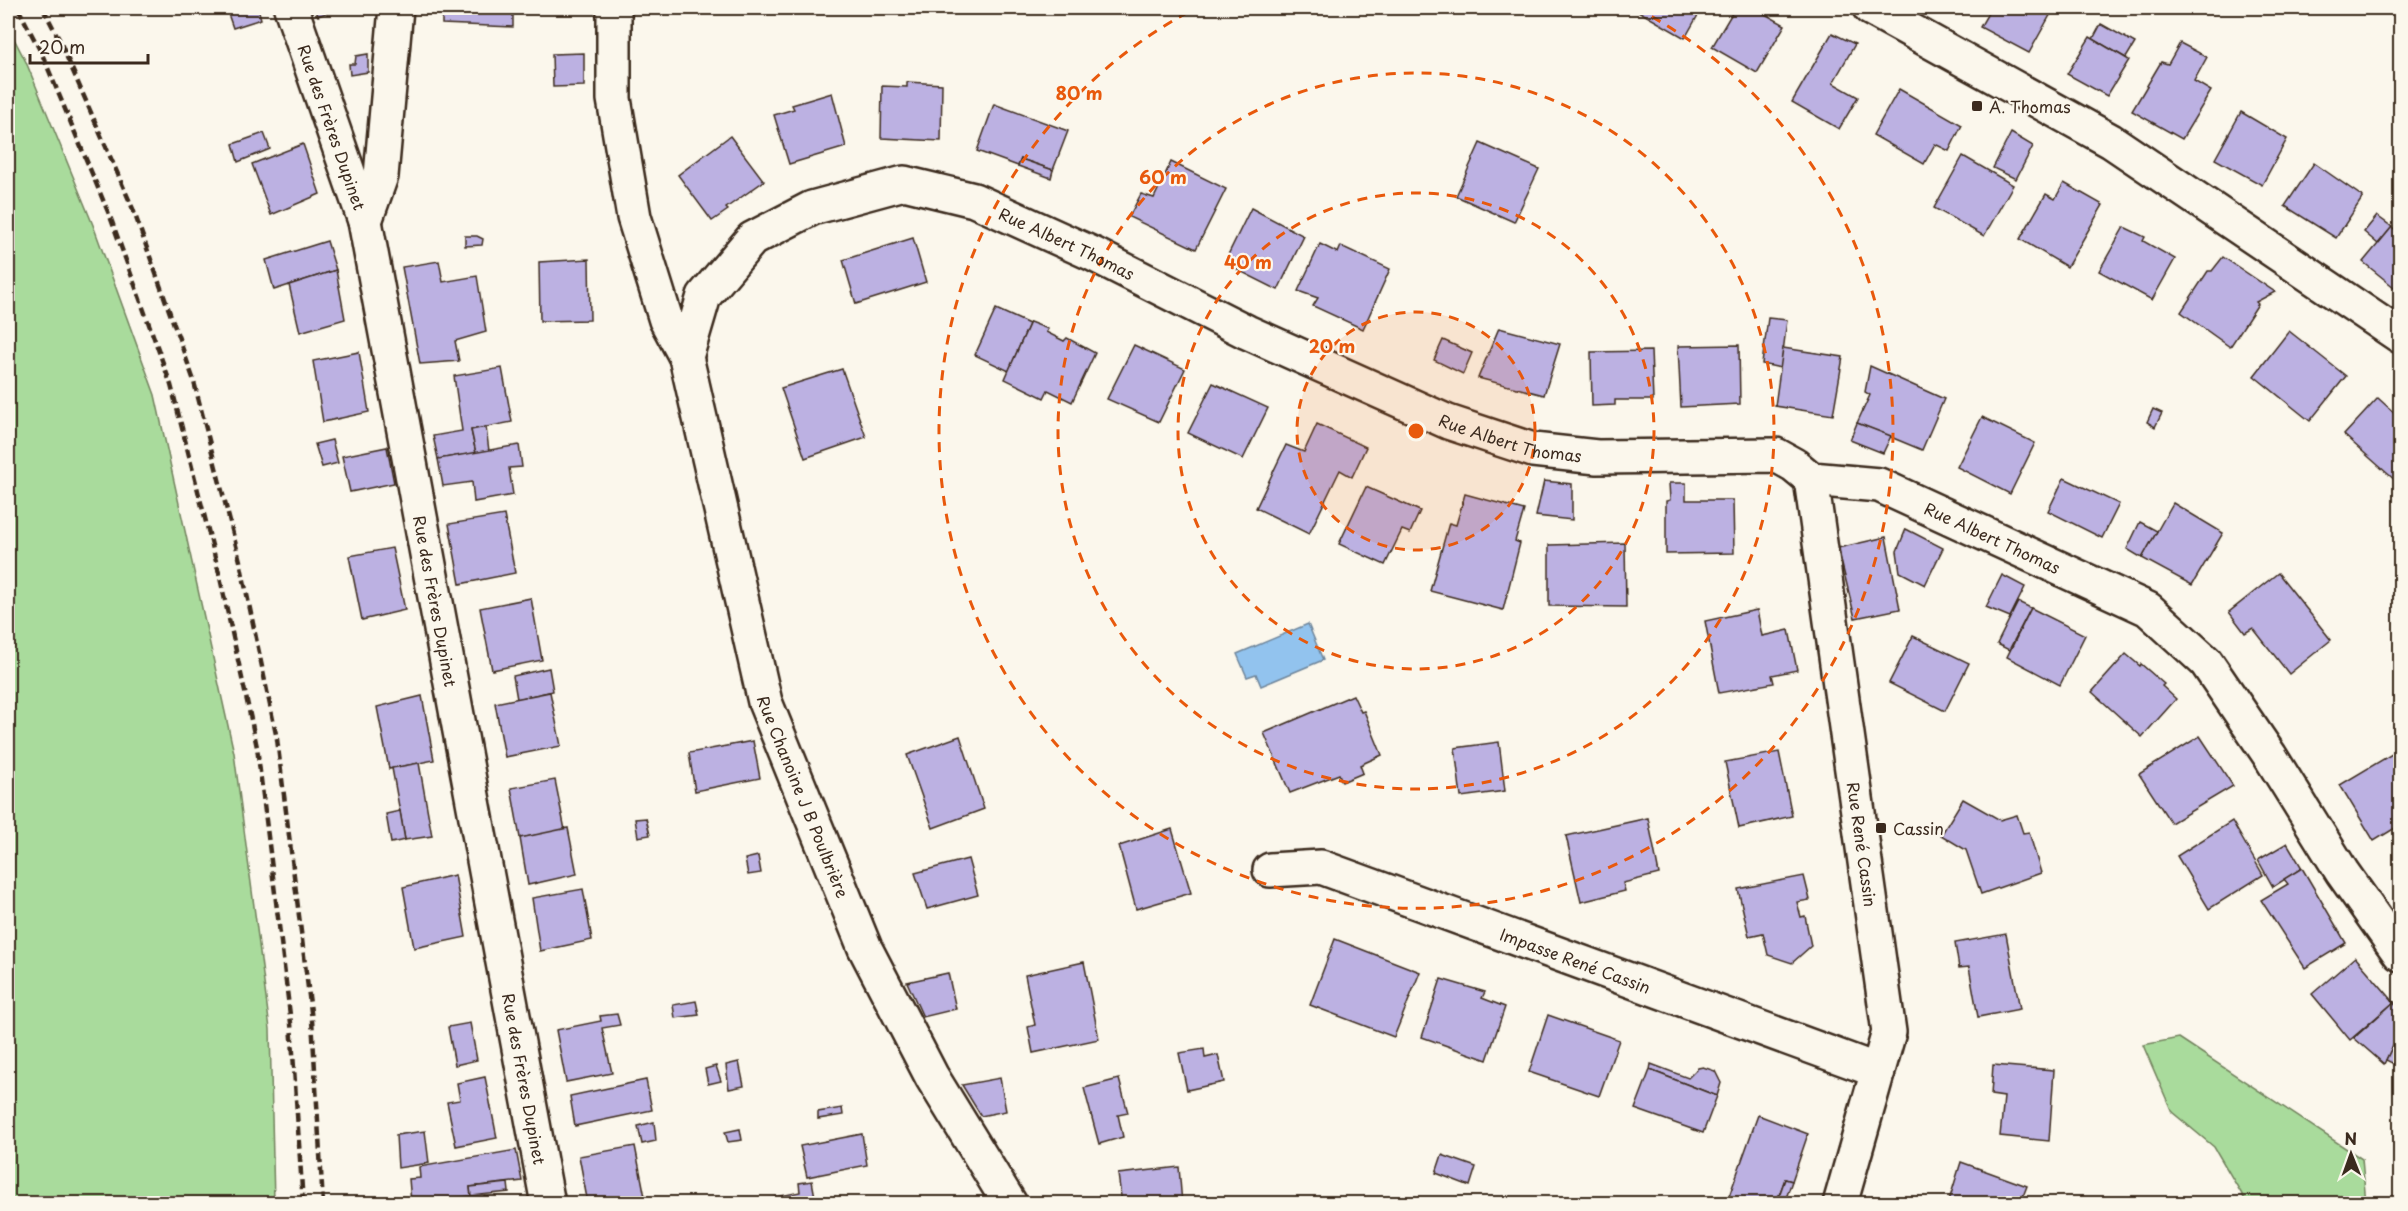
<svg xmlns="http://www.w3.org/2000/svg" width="2408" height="1211" font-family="'Playpen Sans',sans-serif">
<rect width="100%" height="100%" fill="#fbf7ec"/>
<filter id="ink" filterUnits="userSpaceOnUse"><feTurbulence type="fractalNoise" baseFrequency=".0167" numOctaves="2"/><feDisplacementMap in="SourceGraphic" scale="12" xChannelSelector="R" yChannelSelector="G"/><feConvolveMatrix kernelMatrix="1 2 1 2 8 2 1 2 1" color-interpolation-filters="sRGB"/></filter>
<g filter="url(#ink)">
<!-- green -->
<g fill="#a9db9c" stroke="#72825d" stroke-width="1.5">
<polygon points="8,27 26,62 93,225 155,395 234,753 270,1029 274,1203 8,1203"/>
<polygon points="2179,1038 2362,1159 2366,1203 2247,1203 2214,1147 2172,1112 2143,1045"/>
</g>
<!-- water -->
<polygon fill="#92c3ee" stroke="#6f869b" stroke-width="1.5" points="1308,624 1323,660 1261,686 1256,674 1247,677 1237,654"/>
<!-- building -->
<g fill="#bcb1e2" stroke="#3b2a1e" stroke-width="1.5">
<polygon points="216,8 258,8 261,19 233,28 227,11 218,13"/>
<polygon points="315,8 340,8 318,16"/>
<polygon points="442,8 513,8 513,27 442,24"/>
<polygon points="1640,8 1702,8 1685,38 1638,11"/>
<polygon points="1735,8 1754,8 1785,25 1757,73 1712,47"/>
<polygon points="1991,8 2054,8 2029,53 1980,27"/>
<polygon points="2101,24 2135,43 2126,58 2093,39"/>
<polygon points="1832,33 1855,44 1833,83 1858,97 1839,129 1792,102"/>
<polygon points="2090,37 2129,60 2107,96 2067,74"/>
<polygon points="2180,43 2207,57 2194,81 2211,91 2182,139 2132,111 2161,62 2168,64"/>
<polygon points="584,53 584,86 553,87 552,54"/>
<polygon points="368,54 368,72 350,75 349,64 355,64 356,56"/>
<polygon points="907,82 942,84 941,141 881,138 882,86 907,87"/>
<polygon points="1899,89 1962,125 1949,151 1935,144 1924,164 1873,135"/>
<polygon points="832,93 846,147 789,164 774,115 794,109 792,105"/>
<polygon points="994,104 1068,131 1053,170 1021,159 1018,166 977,151"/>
<polygon points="2241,112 2287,139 2262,185 2215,159"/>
<polygon points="264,133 270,149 238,162 233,144"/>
<polygon points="2011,133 2033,146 2016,179 1993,168"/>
<polygon points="730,136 764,181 726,208 728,210 712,221 678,175"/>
<polygon points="1480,143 1539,169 1514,222 1456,196"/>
<polygon points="303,144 320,194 271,215 252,164"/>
<polygon points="1963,156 2013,185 1984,236 1934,208"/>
<polygon points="1021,159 1053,170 1051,178 1018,166"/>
<polygon points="1171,162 1226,189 1196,249 1129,217 1141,194 1154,198"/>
<polygon points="2314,163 2363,197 2336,238 2285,206"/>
<polygon points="2064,183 2103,205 2067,267 2020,239 2046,194 2055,199"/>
<polygon points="1251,208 1304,236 1278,290 1224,263"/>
<polygon points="2377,216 2392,227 2378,244 2364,232"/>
<polygon points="2124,227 2145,237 2143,241 2175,259 2152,300 2099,271"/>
<polygon points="2392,227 2400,234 2400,292 2363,262"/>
<polygon points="465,236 477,236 483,239 482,245 465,246"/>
<polygon points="913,238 926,282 856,304 843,260"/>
<polygon points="327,241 336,270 274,290 266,260"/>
<polygon points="1320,244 1338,253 1341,246 1390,269 1363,329 1313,306 1318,298 1298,291"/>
<polygon points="2223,257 2275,292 2256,302 2258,304 2230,347 2181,312 2208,271 2212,271"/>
<polygon points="589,259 590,320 540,321 539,262"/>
<polygon points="439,261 443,282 477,276 486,332 455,341 459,361 420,364 402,267"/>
<polygon points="336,270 345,319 300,332 289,285"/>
<polygon points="996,309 1029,324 1009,371 975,355"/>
<polygon points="1768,318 1787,320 1781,368 1762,364"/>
<polygon points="1030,322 1048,329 1046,332 1064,341 1067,338 1095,353 1072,402 1048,390 1044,398 1005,379"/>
<polygon points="1499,328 1560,344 1544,395 1478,378"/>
<polygon points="2289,331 2346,376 2310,421 2254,376"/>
<polygon points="1443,340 1472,353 1463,374 1434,360"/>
<polygon points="1134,345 1185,369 1159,422 1107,399"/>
<polygon points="1739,345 1740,404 1681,407 1678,346"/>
<polygon points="1783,348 1843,357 1833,415 1775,406"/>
<polygon points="1651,351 1653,400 1615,400 1615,405 1592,406 1591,352"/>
<polygon points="359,352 369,412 323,422 313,361"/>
<polygon points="1870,366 1944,399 1922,450 1857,423 1870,395 1865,392"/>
<polygon points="502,368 512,422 471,430 476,453 438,459 433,436 462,431 454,376"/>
<polygon points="842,369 866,437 805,458 781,388"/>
<polygon points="1213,383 1268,408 1243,459 1188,433"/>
<polygon points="2378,398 2400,418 2400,478 2397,482 2344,435"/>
<polygon points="2153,409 2162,413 2155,427 2147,422"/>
<polygon points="1982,417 2035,443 2010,494 1957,467"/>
<polygon points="1857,423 1891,436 1883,453 1850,440"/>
<polygon points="1317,424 1366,447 1352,477 1340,470 1309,534 1256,508 1286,445 1304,452"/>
<polygon points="486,427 489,451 476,453 471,430"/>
<polygon points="332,440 338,463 322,467 315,444"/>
<polygon points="519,445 522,467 509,468 513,495 474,502 472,482 443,486 438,459"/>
<polygon points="387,447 394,483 350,492 342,456"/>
<polygon points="2064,478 2119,504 2102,538 2048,511"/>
<polygon points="1544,481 1572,484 1572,520 1536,516"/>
<polygon points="1669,483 1686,483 1686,500 1733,500 1734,553 1666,554 1666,501 1670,500"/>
<polygon points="1366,487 1420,511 1410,533 1402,530 1385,565 1339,544"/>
<polygon points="1465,494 1524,510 1515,541 1520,543 1503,610 1430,591 1449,523 1456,525"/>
<polygon points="2173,503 2223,533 2192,585 2142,558"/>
<polygon points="504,515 515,573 460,584 449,524"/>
<polygon points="2140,522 2157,531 2142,558 2127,549"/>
<polygon points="1906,529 1943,548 1925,585 1900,572 1897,551"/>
<polygon points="1886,537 1900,609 1855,618 1838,548"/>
<polygon points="1625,543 1626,607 1549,606 1549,545"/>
<polygon points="392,548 405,610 362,620 349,556"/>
<polygon points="2278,573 2331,640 2289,674 2253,628 2245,633 2229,612"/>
<polygon points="2002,575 2025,587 2010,617 1986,607"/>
<polygon points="531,598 542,660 492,670 480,608"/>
<polygon points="2018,602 2031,608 2009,650 1997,644"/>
<polygon points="2031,608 2085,635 2060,685 2007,657"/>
<polygon points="1757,610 1762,636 1789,630 1797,670 1772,675 1774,683 1719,693 1705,621"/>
<polygon points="1913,636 1969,663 1945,711 1889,683"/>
<polygon points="2126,654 2140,666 2141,664 2164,684 2162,686 2176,699 2142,737 2092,692"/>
<polygon points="549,668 553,691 517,699 513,676"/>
<polygon points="550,692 561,746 505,757 495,703"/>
<polygon points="1353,695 1361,712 1364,711 1382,755 1360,765 1363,773 1342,782 1339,774 1290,793 1264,733"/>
<polygon points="422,696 434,760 389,769 377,707"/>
<polygon points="960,736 984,809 933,828 907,755"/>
<polygon points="2200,736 2233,786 2171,823 2139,774"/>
<polygon points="753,741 760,778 695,791 689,753"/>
<polygon points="1499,742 1505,791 1461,797 1455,748"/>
<polygon points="2397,751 2400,756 2400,825 2374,841 2340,785"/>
<polygon points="1779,752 1792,816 1739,828 1725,762"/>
<polygon points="419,763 432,836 405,840 392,768"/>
<polygon points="555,780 565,830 520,838 511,788"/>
<polygon points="1963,799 2000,820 2017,815 2023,833 2029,832 2041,873 1981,894 1966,850 1941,835"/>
<polygon points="400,811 405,840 391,843 386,814"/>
<polygon points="646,818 650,835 638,837 635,819"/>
<polygon points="1648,818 1659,874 1623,883 1625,891 1581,902 1566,836"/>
<polygon points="2232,821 2263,875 2209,909 2177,856"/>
<polygon points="568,828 577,874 528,885 520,838"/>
<polygon points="1172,829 1191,893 1136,909 1119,846"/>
<polygon points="2287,843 2302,868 2273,887 2258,860"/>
<polygon points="758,856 761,873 748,875 745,859"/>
<polygon points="968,859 978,895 927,909 915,873"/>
<polygon points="2302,868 2346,943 2305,968 2261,900 2288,884 2284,879"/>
<polygon points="455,875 466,937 414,948 403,887"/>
<polygon points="1804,876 1810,900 1797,902 1801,917 1805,916 1811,946 1792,963 1768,955 1763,933 1749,936 1738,889"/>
<polygon points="583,889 592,940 540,951 532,898"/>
<polygon points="2006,934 2020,1009 1978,1017 1969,967 1959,968 1955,943"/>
<polygon points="1335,939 1420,972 1394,1037 1310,1005"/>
<polygon points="2355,957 2394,1002 2350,1040 2312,994"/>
<polygon points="1084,962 1099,1039 1033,1053 1028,1027 1035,1025 1025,975"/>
<polygon points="948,973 956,1009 923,1017 907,982"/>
<polygon points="1441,979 1485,992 1482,998 1505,1007 1487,1060 1422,1037"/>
<polygon points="696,1001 699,1015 675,1018 673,1005"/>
<polygon points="2394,1002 2400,1010 2400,1031 2384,1064 2354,1038"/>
<polygon points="617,1014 620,1025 602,1028 612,1073 566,1082 556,1030 601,1021 600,1016"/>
<polygon points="1548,1015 1619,1040 1599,1096 1529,1072"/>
<polygon points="470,1023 477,1060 455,1065 448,1027"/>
<polygon points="2400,1031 2400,1067 2386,1060"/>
<polygon points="1204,1049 1205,1058 1218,1055 1224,1082 1187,1090 1179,1053"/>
<polygon points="739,1062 744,1086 729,1089 726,1065"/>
<polygon points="1651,1064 1688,1078 1698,1068 1703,1067 1715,1071 1721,1083 1717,1096 1650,1070"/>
<polygon points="1993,1065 2054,1070 2049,1141 2000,1136 2004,1097 1991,1095"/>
<polygon points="716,1066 721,1081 708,1084 705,1069"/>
<polygon points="1650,1070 1717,1096 1703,1133 1635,1109"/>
<polygon points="485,1077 497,1138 456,1146 447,1102 460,1100 457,1083"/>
<polygon points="1000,1078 1006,1111 981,1116 962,1085"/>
<polygon points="1119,1079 1128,1113 1118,1115 1123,1137 1099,1144 1084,1088"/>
<polygon points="646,1080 652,1110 575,1126 570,1096"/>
<polygon points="842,1108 843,1115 818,1119 818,1112"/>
<polygon points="1758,1115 1808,1134 1792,1181 1785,1179 1776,1204 1733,1204 1727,1202"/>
<polygon points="654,1122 656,1141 642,1144 638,1126"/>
<polygon points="740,1129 742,1140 728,1142 725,1132"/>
<polygon points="425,1131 429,1163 398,1168 396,1135"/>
<polygon points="862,1134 867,1165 807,1177 800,1146"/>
<polygon points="635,1146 645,1197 615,1204 588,1204 579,1156"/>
<polygon points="516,1150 522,1181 470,1187 471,1196 411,1202 409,1179 420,1178 419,1167"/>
<polygon points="1442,1155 1476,1167 1470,1186 1436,1173"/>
<polygon points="1961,1162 2027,1186 2020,1204 1948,1204"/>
<polygon points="1179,1167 1182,1204 1122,1204 1118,1174"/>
<polygon points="1785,1179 1792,1181 1784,1204 1776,1204"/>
<polygon points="812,1181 815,1197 802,1201 802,1204 743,1204 800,1192 799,1183"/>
<polygon points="508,1183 509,1192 471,1196 470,1187"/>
</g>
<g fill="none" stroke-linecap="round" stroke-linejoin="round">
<defs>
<g id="street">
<path id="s1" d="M 291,8 L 365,221 L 548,1204"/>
<path id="s2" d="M 614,8 L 614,99 L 634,217 L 666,320 L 686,357 L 704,296 L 752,239 L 812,208 L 904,183 L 974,200 L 1093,254 L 1247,332 L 1448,422 L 1533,450 L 1597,457 L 1776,455 L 1794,465 L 1811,479 L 1879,485 L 2148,609 L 2206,662 L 2270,756 L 2342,872 L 2400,954"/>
<polyline points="1870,8 2111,141 2400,336"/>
<polyline points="365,221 381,176 396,8"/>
<path id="s3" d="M 686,357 L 765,702 L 865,948 L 932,1077 L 1010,1204"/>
<path id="s4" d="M 1811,479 L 1889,1032 L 1840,1204"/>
<path id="s5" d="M 1270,870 L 1321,867 L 1878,1071"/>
</g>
</defs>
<!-- street casing -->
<use href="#street" stroke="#3b2a1e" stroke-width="38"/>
<!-- street -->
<use href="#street" stroke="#fbf7ec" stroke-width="33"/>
<!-- rail -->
<g stroke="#3b2a1e" stroke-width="4.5" stroke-dasharray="9 4.5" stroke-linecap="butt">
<polyline points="18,8 42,54 111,219 171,385 219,573 257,747 291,1023 303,1204"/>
<polyline points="43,8 59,39 133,209 193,378 240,561 277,739 312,1020 323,1204"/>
</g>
</g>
</g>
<!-- distance rings -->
<circle cx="1416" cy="431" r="119" fill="#e8590c" fill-opacity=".12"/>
<g fill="none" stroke="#e8590c" stroke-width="3" stroke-dasharray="10 8">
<circle cx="1416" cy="431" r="119"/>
<circle cx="1416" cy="431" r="238"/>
<circle cx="1416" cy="431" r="358"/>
<path d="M1636 8A477 477 0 1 1 1196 8"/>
</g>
<!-- markers -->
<g fill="#3b2a1e" stroke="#fbf7ec" stroke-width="2">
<rect x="1971" y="100" width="12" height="12" rx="3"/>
<rect x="1875" y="822" width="12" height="12" rx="3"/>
</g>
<g text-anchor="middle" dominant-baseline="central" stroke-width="4.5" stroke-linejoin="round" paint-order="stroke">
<!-- poi labels -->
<g font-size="16" fill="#3b2a1e" stroke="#fbf7ec" text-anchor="start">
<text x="1989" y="106">A. Thomas</text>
<text x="1893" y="828">Cassin</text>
</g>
<!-- street labels -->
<g font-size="16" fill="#3b2a1e" stroke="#fbf7ec">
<text stroke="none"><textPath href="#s1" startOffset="126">Rue des Frères Dupinet</textPath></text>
<text stroke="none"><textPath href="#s2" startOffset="836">Rue Albert Thomas</textPath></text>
<text stroke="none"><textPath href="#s2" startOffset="1322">Rue Albert Thomas</textPath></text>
<text stroke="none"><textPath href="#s2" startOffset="1826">Rue Albert Thomas</textPath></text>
<text stroke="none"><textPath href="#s1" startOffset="612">Rue des Frères Dupinet</textPath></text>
<text stroke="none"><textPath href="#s3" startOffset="456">Rue Chanoine J B Poulbrière</textPath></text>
<text stroke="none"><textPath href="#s4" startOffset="369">Rue René Cassin</textPath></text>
<text stroke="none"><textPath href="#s5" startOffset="322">Impasse René Cassin</textPath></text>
<text stroke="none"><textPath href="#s1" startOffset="1098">Rue des Frères Dupinet</textPath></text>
</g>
</g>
<circle cx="1416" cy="431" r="9" fill="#e8590c" stroke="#fbf7ec" stroke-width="3"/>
<g font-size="18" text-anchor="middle" font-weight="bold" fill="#e8590c" stroke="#fbf7ec" stroke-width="4.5" stroke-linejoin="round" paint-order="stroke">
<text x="1079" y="100">80 m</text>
<text x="1163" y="184">60 m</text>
<text x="1248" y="269">40 m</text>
<text x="1332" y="353">20 m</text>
</g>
<!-- margin -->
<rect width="2408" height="1211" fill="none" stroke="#fbf7ec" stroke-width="30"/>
<rect x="15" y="15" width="2378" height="1181" fill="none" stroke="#3b2a1e" stroke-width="2" filter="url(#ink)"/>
<!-- north arrow -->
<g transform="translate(2351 1154) rotate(359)" stroke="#fbf7ec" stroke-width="4.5" paint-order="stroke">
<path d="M0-4.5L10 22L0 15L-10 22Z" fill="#3b2a1e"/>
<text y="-9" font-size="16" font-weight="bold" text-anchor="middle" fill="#3b2a1e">N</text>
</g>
<!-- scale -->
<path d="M30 54v9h118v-9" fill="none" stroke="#3b2a1e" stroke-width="3"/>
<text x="39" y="54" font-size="18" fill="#3b2a1e" stroke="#fbf7ec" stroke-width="4.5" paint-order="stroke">20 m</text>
</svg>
